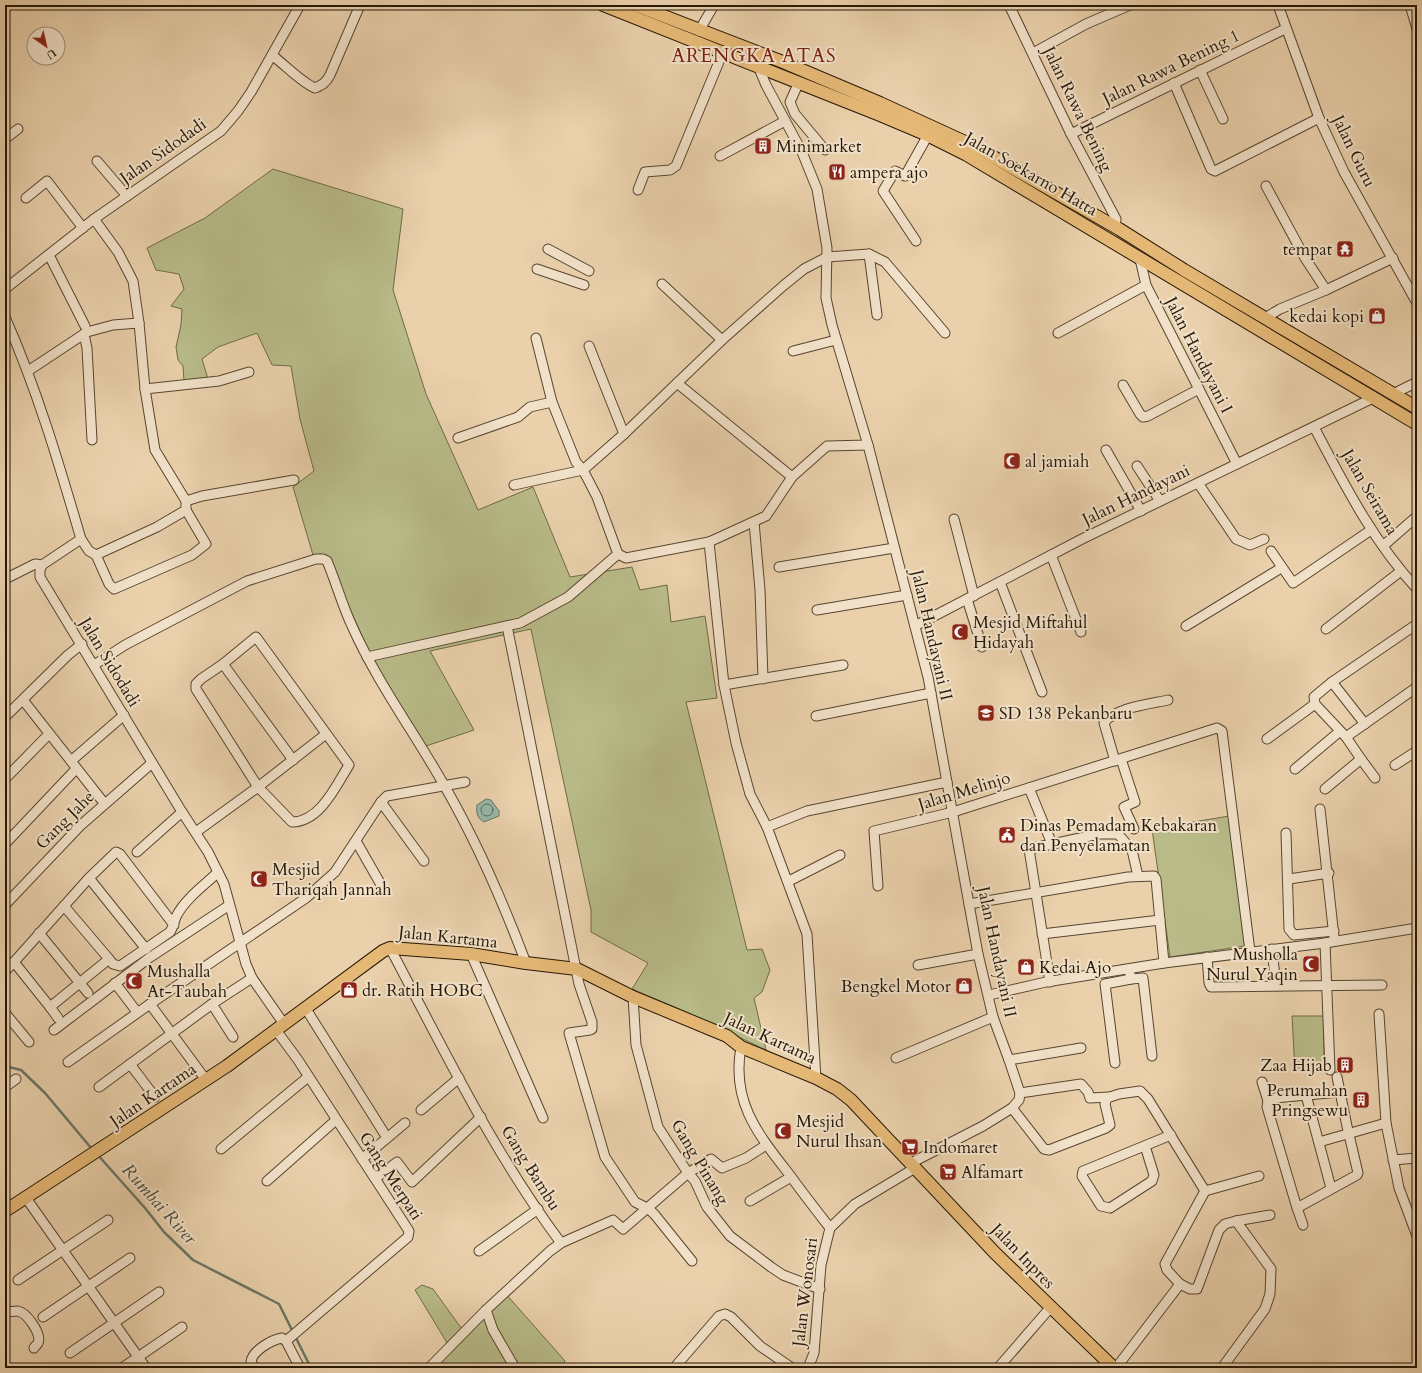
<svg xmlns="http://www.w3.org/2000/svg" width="1422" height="1373" font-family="Cardo,serif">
<rect width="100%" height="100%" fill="#ead1ac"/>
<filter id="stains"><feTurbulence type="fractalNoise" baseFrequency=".005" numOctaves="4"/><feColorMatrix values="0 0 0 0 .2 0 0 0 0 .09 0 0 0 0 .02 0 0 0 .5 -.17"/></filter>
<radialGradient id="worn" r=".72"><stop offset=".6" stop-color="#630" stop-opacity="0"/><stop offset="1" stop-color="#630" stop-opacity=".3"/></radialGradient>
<!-- green -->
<g fill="#b8bb88" stroke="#6f6a47">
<polygon points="273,169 403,209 393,290 426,394 478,510 533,487 570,577 632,567 640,590 667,585 671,622 705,616 717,698 686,702 747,950 762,949 770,970 762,992 754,998 766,1050 686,1012 632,989 648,963 591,932 591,910 531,629 430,651 474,730 423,747 374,663 327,557 321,554 313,555 293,487 314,471 300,419 291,366 272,365 257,333 218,347 202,359 208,379 184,381 183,366 178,360 176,347 181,325 182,309 171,306 184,289 179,274 156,270 147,248 205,218"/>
<polygon points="1229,816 1245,946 1170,957 1152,829"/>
<polygon points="1292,1016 1324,1016 1324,1068 1295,1071"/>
<polygon points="422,1285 433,1289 464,1332 505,1293 565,1361 559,1368 429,1368 449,1346 415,1290"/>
</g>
<!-- water -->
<path fill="#98b7aa" stroke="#6a7768" d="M 486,799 L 491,800 L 499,811 L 499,816 L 484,822 C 477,818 476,813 477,805 Z"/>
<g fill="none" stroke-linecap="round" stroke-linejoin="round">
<!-- shore -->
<circle stroke="#5f6858" stroke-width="1" cx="487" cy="810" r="6"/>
<!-- stream -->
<g stroke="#6a7768" stroke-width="2.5">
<polyline points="5,1066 21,1070 45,1093 92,1149"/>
<polyline points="97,1154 145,1208 164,1232 193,1260 279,1304 293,1332"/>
<polyline points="295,1336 311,1368"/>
</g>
<defs>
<g id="minor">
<polyline points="1009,5 1071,134 1116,219 1115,228"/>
<polyline points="1278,5 1319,118 1344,172 1417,303"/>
<polyline points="1410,5 1417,29"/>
<polyline points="699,31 714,5"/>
<polyline points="1033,53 1086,24 1130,5"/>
<path d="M 273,56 C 285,65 302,83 315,88 C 322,85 326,83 330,75 L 360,5"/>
<polyline points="758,66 766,85 802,152 817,189 827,248 826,298 832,325 868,445 928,677 978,954 993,1017 1009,1060 1020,1093 1019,1100 1012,1108 983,1126 911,1163"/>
<polyline points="1200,70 1223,119"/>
<polyline points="799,82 790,102 795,114 825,150"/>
<polyline points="1174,83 1211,169 1215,171 1319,118"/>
<polyline points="1071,134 1285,29"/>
<polyline points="5,139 18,129"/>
<polyline points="720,156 785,121"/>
<polyline points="97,161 127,196"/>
<polyline points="1266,186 1305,258 1326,290"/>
<polyline points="638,190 645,172 670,170 676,166 723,52"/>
<polyline points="26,198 47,181 83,228"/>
<polyline points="94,219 118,252 133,281 139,323 145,389 155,450 186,501"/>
<polyline points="916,241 883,191 895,171 905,176 928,135"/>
<polyline points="548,249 589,271"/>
<polyline points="869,254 877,315"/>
<polyline points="49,255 85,326"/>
<polyline points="1140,259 1146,285 1237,464"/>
<polyline points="537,269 584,285"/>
<polyline points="662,284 722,340"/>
<polyline points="5,289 94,219 221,131 238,111 251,92 300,5"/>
<path d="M 5,317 C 37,389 59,464 81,539 L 42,565 L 40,570 L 40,577 L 182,812 L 208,852 L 224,884 L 246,964 L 252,978 L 284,1024"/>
<polyline points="1265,318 1280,309 1326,290 1393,258"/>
<polyline points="1058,333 1146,285"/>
<polyline points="84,334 87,348 92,440"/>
<polyline points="589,346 624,434"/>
<polyline points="793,351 836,340"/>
<polyline points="28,371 87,332 113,325 139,323"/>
<polyline points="677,383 792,477"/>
<polyline points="1123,385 1140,414 1143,417 1148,416 1199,389"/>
<polyline points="145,389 219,381 249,372"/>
<polyline points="1393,394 1417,382"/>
<path d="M 1314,427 C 1344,484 1373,541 1417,589"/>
<polyline points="458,438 518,417 530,407 552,402"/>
<polyline points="868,445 827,446 792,477 766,516 709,542 626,558 618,554 597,497 583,470 624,434 722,340 783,286 804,269 827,257 869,254 885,262 945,333"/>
<polyline points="1106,450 1141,511"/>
<polyline points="1137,466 1160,501"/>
<polyline points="1198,483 1236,539 1250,545 1264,539"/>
<polyline points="514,485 583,470 576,462 552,402 536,338"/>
<polyline points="954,519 974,596"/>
<polyline points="754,522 760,590 763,679"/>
<polyline points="81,539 89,551 96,555 157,527 186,510 186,501 202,496 294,480"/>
<polyline points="709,542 724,685 736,743 750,794 767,827 807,934 816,1078"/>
<polyline points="1383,546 1415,518"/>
<polyline points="1271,551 1293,583 1371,530"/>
<polyline points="96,555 109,584 114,589 192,555 206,544 186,510"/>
<polyline points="1051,555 1081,632"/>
<polyline points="779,567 894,548"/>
<polyline points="5,579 35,564 42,565"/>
<polyline points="1000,582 1042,692"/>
<polyline points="967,599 982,647"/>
<polyline points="817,610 907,595"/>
<polyline points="507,626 579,984 592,1022 592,1029 590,1030 569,1033 605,1157 635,1202 649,1209 655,1215 692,1261"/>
<polyline points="915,626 1082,539 1373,398"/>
<polyline points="1186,626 1281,568"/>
<polyline points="1326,629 1401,571"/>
<path d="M 256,637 L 349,765 C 336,786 320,822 292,822 L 258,787 L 196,689 L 196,684 L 201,679 L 223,664 Z"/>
<polyline points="367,657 520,623 568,597 618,554"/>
<polyline points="223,664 293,760"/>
<path d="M 94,665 L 125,645 L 247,581 L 316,559 L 323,559 L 327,561 C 336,582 342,605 352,626 C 377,682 414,732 444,785 C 477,842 503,902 526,963"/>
<polyline points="1332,682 1365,724"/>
<polyline points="724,685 843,665"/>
<polyline points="23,700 104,803"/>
<polyline points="816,716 931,693"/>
<polyline points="5,717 68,655 82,644"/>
<polyline points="1346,737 1417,687"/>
<polyline points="1267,739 1315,704"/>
<polyline points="1121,759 1135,802 1124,807 1134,829"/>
<polyline points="1361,759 1375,778"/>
<polyline points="71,761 124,715"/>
<path d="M 1115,761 L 1104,723 C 1114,708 1150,704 1168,700"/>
<polyline points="1395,765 1415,752 1417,753"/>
<polyline points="1295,769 1339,732"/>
<polyline points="5,779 49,734"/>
<polyline points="1029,788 1052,844"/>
<polyline points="1325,789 1361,759 1346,737 1315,704 1314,697 1332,682 1417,624"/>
<polyline points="381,802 424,861"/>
<polyline points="1320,809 1334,937"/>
<polyline points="767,827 807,811 947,782"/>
<polyline points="196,832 258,787 326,734"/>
<polyline points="1286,833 1289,929 1294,935 1334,931"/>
<polyline points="356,841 380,883"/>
<polyline points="5,844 76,769"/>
<polyline points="137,852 182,812"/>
<polyline points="89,878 146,949"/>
<polyline points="1289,879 1329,873"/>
<polyline points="789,881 840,855"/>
<polyline points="878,886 874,831 953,812 1217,728 1222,731 1250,951"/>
<polyline points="969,904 1128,877 1154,876 1156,879 1164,963"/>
<polyline points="5,905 81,825 152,763"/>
<polyline points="64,906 109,959"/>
<path d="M 174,925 L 120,854 L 116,852 L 89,878 L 14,962 L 50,1007 L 109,959 L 113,964 L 120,966 L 170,932 C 174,926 174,920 177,915 C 186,898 205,885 218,872"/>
<polyline points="39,933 88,993"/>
<polyline points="1042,934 1160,920"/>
<polyline points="1325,943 1330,1070"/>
<path d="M 390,948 C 443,1048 493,1152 561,1243 L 550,1251 L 486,1310 L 429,1368"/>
<polyline points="1272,949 1276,986"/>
<polyline points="471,954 543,1118"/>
<polyline points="1207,957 1209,983 1211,987 1382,985"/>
<polyline points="918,965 978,954"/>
<polyline points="5,971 14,962"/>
<polyline points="1130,974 1131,979 1143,978 1152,1056"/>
<polyline points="1050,982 1029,849 1099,834 1118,834 1132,850 1138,876"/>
<polyline points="115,983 137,1012"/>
<polyline points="989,995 1046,982 1164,963 1325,943 1417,928"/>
<polyline points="633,997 636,1045 658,1127 688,1173 695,1181 707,1207 730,1236 771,1267 783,1275 820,1289"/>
<polyline points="150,1004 206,1080"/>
<polyline points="212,1004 233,1037"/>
<polyline points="50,1007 58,1018"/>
<polyline points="306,1009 384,1133"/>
<polyline points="5,1013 29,1042"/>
<polyline points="1379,1014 1386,1123 1399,1188 1417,1236"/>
<polyline points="54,1030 149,958 228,906"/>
<polyline points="276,1030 298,1060 409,1231 408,1237 286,1341 300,1368"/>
<path d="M 741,1047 C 731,1102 758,1134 789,1174 C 802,1192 816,1210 830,1228"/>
<polyline points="896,1058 993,1017"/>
<polyline points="1009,1060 1081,1048"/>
<polyline points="68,1062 150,1004 306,898 335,872 381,802 387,796 465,782"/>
<polyline points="1115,1063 1105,984 1131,979"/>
<polyline points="130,1064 155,1097"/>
<path d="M 1337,1077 C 1343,1109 1350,1141 1358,1173 L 1357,1175 L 1297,1208 L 1267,1107 L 1268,1101 L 1274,1098 L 1340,1092"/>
<polyline points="1262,1082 1268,1101"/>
<polyline points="5,1087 16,1079"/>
<polyline points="99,1087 212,1004 252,978"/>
<polyline points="1020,1093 1081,1084 1088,1092 1090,1098 1109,1097"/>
<polyline points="1306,1095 1331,1188"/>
<polyline points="1012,1108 1044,1149 1049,1150 1106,1128 1110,1125 1105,1104 1107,1098 1119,1094 1140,1091 1148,1099 1205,1191"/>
<polyline points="421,1110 459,1078"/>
<polyline points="1319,1142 1386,1123"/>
<polyline points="1145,1146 1154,1175 1152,1181 1110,1208 1101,1206 1082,1176 1083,1171 1093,1167 1171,1135"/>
<polyline points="221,1149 308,1077"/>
<polyline points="362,1159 405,1123"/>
<polyline points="1393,1160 1417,1158"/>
<polyline points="376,1178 397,1162 412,1182 481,1117"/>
<polyline points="267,1181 336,1120"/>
<polyline points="26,1198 146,1368"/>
<polyline points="750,1201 791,1177"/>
<polyline points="1297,1208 1303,1225"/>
<polyline points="1236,1221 1270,1215"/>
<polyline points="561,1243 613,1220 623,1229 688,1173 711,1159 722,1168 746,1158 766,1145"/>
<polyline points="479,1251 538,1209"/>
<polyline points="18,1280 108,1220"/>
<polyline points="1180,1284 1167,1270 1165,1264 1205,1191 1259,1176"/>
<polyline points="486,1310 493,1330 515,1368"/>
<path d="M 5,1312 C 9,1312 14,1311 18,1311 C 27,1313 42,1334 38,1343 C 38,1344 34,1347 34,1348"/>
<polyline points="43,1317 130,1258"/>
<polyline points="70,1353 159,1292"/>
<polyline points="122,1368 182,1327"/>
<path d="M 255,1368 L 251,1362 C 252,1351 271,1340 282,1338 L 286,1341"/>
<polyline points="674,1368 719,1316 725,1314 731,1317 760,1346 792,1368"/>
<polyline points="808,1368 814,1353 821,1265 830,1228 855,1204 915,1168"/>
<polyline points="998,1368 1050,1308"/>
<polyline points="1116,1368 1180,1284 1190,1289 1197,1289 1219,1230 1225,1224 1236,1221 1271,1269 1270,1294 1265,1309 1222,1368"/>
</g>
<g id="major">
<polyline points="603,5 880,115 925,134 967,155 1417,424"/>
<polyline points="635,5 783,62 880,103 976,147 1119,229 1184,270 1417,408"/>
<polyline points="5,1211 227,1066 383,951 390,948 471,954 526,963 577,969 633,997 727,1036 741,1047 816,1078 837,1089 851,1100 995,1253 1114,1368"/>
</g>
</defs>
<!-- minor casing -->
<use href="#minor" stroke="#574630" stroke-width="11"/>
<!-- major casing -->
<use href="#major" stroke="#261806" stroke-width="14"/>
<!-- minor -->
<use href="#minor" stroke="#f1e1c9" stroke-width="9"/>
<!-- major -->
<use href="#major" stroke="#e5b876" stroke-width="12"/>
</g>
<!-- icons -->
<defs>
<symbol id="building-square" viewBox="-11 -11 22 22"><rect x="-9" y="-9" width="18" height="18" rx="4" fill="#8f2418" stroke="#f1e1c9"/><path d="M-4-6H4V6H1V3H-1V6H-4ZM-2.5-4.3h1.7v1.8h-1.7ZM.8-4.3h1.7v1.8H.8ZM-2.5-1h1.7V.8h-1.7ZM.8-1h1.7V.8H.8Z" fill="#fff"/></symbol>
<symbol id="restaurant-square" viewBox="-11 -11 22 22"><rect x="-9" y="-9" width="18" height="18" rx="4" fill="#8f2418" stroke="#f1e1c9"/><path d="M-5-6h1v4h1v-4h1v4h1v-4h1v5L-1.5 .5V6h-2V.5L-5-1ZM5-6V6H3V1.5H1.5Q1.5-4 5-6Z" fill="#fff"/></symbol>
<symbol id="temple-square" viewBox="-11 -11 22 22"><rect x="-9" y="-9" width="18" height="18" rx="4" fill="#8f2418" stroke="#f1e1c9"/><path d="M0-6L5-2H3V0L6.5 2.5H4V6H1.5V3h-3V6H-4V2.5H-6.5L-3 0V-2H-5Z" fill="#fff"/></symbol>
<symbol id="shop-square" viewBox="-11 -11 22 22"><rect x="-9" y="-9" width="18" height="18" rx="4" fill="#8f2418" stroke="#f1e1c9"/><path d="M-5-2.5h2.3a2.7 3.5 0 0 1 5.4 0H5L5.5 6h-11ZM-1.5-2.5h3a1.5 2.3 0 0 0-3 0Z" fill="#fff"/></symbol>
<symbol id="mosque-square" viewBox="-11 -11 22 22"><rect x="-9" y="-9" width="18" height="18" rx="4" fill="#8f2418" stroke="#f1e1c9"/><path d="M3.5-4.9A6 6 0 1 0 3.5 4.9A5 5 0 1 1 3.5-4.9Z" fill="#fff"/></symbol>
<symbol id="school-square" viewBox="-11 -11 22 22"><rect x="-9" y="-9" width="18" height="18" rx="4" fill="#8f2418" stroke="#f1e1c9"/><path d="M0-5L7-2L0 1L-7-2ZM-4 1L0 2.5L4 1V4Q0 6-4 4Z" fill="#fff"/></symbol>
<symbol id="civic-square" viewBox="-11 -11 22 22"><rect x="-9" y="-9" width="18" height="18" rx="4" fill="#8f2418" stroke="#f1e1c9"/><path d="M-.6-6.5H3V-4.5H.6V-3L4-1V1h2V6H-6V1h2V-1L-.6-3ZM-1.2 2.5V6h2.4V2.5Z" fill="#fff"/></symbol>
<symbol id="supermarket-square" viewBox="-11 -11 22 22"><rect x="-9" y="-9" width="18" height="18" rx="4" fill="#8f2418" stroke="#f1e1c9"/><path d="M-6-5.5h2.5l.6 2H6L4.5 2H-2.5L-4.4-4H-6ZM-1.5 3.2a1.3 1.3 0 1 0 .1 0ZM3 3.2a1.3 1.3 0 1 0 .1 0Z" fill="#fff"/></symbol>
</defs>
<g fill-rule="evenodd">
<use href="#building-square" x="753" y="136" width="20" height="20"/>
<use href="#restaurant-square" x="827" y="162" width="20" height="20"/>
<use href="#temple-square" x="1335" y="239" width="20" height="20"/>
<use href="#shop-square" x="1367" y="306" width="20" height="20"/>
<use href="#mosque-square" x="1002" y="451" width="20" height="20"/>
<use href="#mosque-square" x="950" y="622" width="20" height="20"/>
<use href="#school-square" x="976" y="703" width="20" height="20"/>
<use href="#civic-square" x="997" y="825" width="20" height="20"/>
<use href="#mosque-square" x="249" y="869" width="20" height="20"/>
<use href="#mosque-square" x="1301" y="954" width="20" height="20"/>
<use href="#shop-square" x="1016" y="957" width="20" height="20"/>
<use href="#mosque-square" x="124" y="971" width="20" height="20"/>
<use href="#shop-square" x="954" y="976" width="20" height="20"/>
<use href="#shop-square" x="339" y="980" width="20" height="20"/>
<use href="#building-square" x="1335" y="1055" width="20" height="20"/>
<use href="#building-square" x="1351" y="1090" width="20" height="20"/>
<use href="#mosque-square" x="773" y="1121" width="20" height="20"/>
<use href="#supermarket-square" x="900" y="1137" width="20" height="20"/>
<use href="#supermarket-square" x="938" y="1162" width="20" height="20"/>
</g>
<g text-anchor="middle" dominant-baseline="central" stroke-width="4" stroke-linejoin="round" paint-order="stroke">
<!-- street labels -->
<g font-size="17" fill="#261806" stroke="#f1e1c9">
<text transform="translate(1171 67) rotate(-26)">Jalan Rawa Bening 1</text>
<text transform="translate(1078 109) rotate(64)">Jalan Rawa Bening</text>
<text transform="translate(163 151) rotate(-35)">Jalan Sidodadi</text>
<text transform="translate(1354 151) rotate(64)">Jalan Guru</text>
<text transform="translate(1031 174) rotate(30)">Jalan Soekarno Hatta</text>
<text transform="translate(1199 355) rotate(63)">Jalan Handayani I</text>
<text transform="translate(1370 492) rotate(60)">Jalan Seirama</text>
<text transform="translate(1136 495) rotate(-26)">Jalan Handayani</text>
<text transform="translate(932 635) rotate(77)">Jalan Handayani II</text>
<text transform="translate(110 662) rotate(59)">Jalan Sidodadi</text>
<text transform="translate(964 791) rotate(-17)">Jalan Melinjo</text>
<text transform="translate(65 820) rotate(-45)">Gang Jahe</text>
<text transform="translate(448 937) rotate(6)">Jalan Kartama</text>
<text transform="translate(997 952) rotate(78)">Jalan Handayani II</text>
<text transform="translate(770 1038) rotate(25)">Jalan Kartama</text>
<text transform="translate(153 1095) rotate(-34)">Jalan Kartama</text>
<text transform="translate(700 1162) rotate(59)">Gang Pinang</text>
<text transform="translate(531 1168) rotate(58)">Gang Bambu</text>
<text transform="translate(391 1176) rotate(57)">Gang Merpati</text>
<text transform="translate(1023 1256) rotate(46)">Jalan Inpres</text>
<text transform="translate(805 1292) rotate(-83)">Jalan Wonosari</text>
</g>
<!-- poi labels -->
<g font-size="17" fill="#261806" stroke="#f1e1c9" text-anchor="start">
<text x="776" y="146">Minimarket</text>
<text x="850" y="172">ampera ajo</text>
<text x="1332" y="249" text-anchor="end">tempat</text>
<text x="1364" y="316" text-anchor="end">kedai kopi</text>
<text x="1025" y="461">al jamiah</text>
<text x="973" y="622">Mesjid Miftahul<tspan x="973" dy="20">Hidayah</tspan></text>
<text x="999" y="713">SD 138 Pekanbaru</text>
<text x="1020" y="825">Dinas Pemadam Kebakaran<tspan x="1020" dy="20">dan Penyelamatan</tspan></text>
<text x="272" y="869">Mesjid<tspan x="272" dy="20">Thariqah Jannah</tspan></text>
<text x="1298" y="954" text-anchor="end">Musholla<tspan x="1298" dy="20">Nurul Yaqin</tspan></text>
<text x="1039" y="967">Kedai Ajo</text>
<text x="147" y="971">Mushalla<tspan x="147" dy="20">At-Taubah</tspan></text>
<text x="951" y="986" text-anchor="end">Bengkel Motor</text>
<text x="362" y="990">dr. Ratih HOBC</text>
<text x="1332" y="1065" text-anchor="end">Zaa Hijab</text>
<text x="1348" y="1090" text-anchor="end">Perumahan<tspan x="1348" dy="20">Pringsewu</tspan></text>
<text x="796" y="1121">Mesjid<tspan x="796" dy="20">Nurul Ihsan</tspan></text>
<text x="923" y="1147">Indomaret</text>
<text x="961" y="1172">Alfamart</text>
</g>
<!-- water labels -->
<g font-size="18" font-style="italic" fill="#484837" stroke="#f1e1c9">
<text transform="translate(159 1204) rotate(48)">Rumbai River</text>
</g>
<!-- quarter labels -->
<g font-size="19" letter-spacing="1" fill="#7a1f14" stroke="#f1e1c9">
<text x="754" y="56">ARENGKA ATAS</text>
</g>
</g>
<!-- margin -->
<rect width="1422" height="1373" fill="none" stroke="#ead1ac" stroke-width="20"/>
<rect x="6" y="6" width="1410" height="1361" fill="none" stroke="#261806" stroke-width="2"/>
<rect x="10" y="10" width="1402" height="1353" fill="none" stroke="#261806"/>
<!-- north arrow -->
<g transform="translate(46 46) rotate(146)"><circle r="19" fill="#f1e1c9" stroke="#a0917b"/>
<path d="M0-3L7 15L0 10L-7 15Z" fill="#8f2418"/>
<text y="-6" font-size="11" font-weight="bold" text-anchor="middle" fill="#261806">U</text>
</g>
<rect width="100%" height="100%" filter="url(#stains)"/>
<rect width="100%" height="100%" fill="url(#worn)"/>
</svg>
